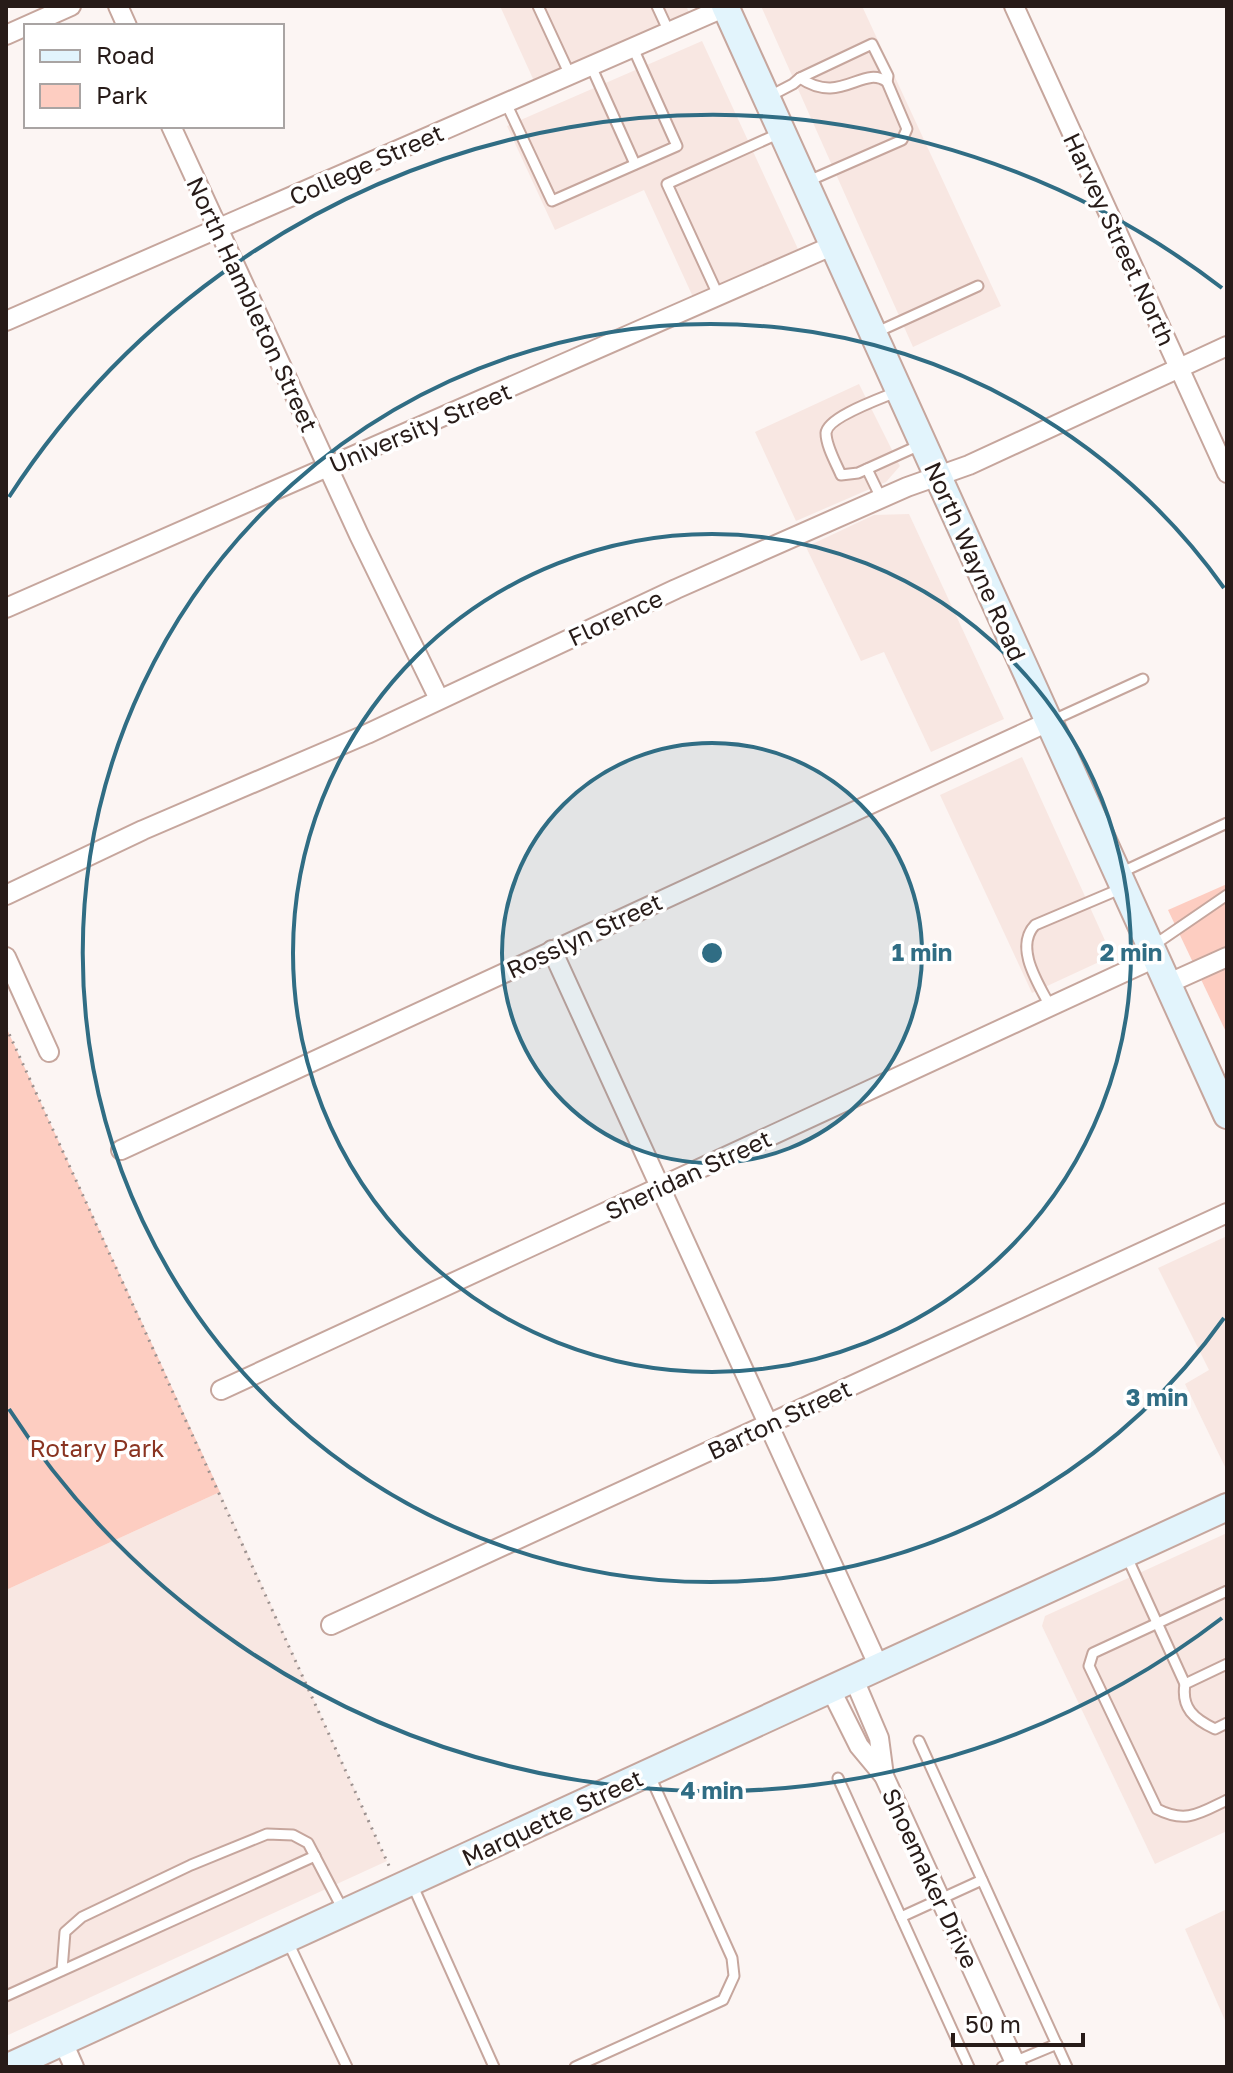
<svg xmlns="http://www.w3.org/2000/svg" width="1233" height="2073" font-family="'Golos Text',sans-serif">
<rect width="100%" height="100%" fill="#fcf5f3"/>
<!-- built -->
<g fill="#f8e7e2">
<polygon points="500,6 686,6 689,12 534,81"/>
<polygon points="761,6 862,6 1001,306 913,347"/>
<polygon points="702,41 798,249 693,297 644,190 555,230 507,126"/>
<polygon points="859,384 900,466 886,482 796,521 755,432"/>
<polygon points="909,514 1004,719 931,752 884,652 861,661 806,547 874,515"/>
<polygon points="1022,757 1112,956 1032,993 940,795"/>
<polygon points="1227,1236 1227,1471 1185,1384 1209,1370 1158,1268"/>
<polygon points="220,1492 387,1861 6,2036 6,1590"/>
<polygon points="1227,1533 1227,1831 1155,1864 1042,1626 1045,1616"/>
<polygon points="1227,1909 1227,2025 1185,1929"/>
</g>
<!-- green -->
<g fill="#fdcdc1">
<polygon points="1227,884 1227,1034 1168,910"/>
<polygon points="6,1027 220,1492 6,1590"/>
</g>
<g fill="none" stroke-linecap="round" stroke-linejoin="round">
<defs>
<g id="lane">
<polyline points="538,6 570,75"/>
<polyline points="657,6 669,32"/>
<polyline points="591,66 635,164"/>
<path d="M 800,78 C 841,106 863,64 887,82 L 907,129 L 902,140 L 806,182"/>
<polyline points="770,96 793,84 800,78 872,44 888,76 887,82"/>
<polyline points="506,103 552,201 677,146 633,48"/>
<polyline points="719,297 667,184 780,133"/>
<polyline points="877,332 978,286"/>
<path d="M 896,392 C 882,398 827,417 826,433 C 826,446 836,463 841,475 L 858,473 L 920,445"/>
<polyline points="867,469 881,498"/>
<polyline points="1051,721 1143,679"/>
<polyline points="1120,873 1227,823"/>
<polyline points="1154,945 1227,895"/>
<path d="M 1050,1006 C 1038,983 1014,947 1035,925 L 1120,889"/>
<polyline points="1127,1557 1185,1684"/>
<path d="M 1227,1591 L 1093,1653 L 1089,1666 L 1157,1809 C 1186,1824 1200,1813 1227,1800"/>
<path d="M 1227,1664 L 1185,1684 C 1181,1708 1194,1719 1215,1729 L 1227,1723"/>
<polyline points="919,1741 1067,2067"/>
<polyline points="838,1778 969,2067"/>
<polyline points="412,1884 494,2067"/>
<polyline points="901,1917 982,1880"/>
<polyline points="288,1942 347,2067"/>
<polyline points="62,1970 65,1932 82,1917 191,1865 267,1834 293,1835 308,1843 343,1910"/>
<polyline points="6,1996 315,1856"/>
<polyline points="575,2067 723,2000 734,1976 732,1958 650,1776"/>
<polyline points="1002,2067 1057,2044"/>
</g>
<g id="street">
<polyline points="118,6 127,26"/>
<polyline points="1014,6 1227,473"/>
<polyline points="6,35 71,6"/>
<polyline points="171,126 359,535 439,699"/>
<polyline points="6,321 728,6"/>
<polyline points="6,608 834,245"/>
<polyline points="6,895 143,830 367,734 676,589 907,487 969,465 1227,346"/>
<polyline points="552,950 879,1667"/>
<polyline points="6,957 49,1052"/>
<polyline points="1167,984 1227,957"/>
<polyline points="121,1150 1048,722"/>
<polyline points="221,1390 1155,958"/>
<polyline points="331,1625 1227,1213"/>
<polyline points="853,1677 879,1738 884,1776"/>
<polyline points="830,1688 859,1746 884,1776 1017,2067"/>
<polyline points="63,2042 74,2067"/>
</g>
<g id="secondary">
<polyline points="725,6 1227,1115"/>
<polyline points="8,2067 1227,1507"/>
</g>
</defs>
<!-- lane casing -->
<use href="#lane" stroke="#c6a69d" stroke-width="13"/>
<!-- street casing -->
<use href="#street" stroke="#c6a69d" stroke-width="22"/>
<!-- secondary casing -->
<use href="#secondary" stroke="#c6a69d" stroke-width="30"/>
<!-- path -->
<polyline stroke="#9b918f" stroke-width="3" stroke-dasharray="2 6" stroke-linecap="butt" points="6,1027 390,1868"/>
<!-- lane -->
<use href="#lane" stroke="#fff" stroke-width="9"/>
<!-- street -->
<use href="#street" stroke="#fff" stroke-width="18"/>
<!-- secondary -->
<use href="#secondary" stroke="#e2f4fc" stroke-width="26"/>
</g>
<!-- distance rings -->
<circle cx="712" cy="953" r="210" fill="#306d84" fill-opacity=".12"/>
<g fill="none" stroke="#306d84" stroke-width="4">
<circle cx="712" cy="953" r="210"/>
<circle cx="712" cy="953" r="419"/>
<path d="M1224 1318A629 629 0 1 1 1224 588"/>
<path d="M1222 1618A838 838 0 0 1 9 1409M9 497A838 838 0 0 1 1222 288"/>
</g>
<g text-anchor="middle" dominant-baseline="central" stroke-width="7" stroke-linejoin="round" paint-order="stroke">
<!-- street labels -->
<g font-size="24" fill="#271b18" stroke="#fff">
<text transform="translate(366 164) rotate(-24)">College Street</text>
<text transform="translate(1120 239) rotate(65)">Harvey Street North</text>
<text transform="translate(253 304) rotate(65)">North Hambleton Street</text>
<text transform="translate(420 427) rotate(-23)">University Street</text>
<text transform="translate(976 561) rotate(66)">North Wayne Road</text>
<text transform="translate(615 617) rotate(-25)">Florence</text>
<text transform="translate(584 935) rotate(-25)">Rosslyn Street</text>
<text transform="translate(688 1174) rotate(-25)">Sheridan Street</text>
<text transform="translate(779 1419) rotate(-25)">Barton Street</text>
<text transform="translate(552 1817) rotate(-25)">Marquette Street</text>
<text transform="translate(931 1878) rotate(65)">Shoemaker Drive</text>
</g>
<!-- park labels -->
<g font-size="24" fill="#8a3421" stroke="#fff">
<text x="97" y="1447">Rotary Park</text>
</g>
</g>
<circle cx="712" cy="953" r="12" fill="#306d84" stroke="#fff" stroke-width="4"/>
<g font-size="24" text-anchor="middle" font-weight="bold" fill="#306d84" stroke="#fff" stroke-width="7" stroke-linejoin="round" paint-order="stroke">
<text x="922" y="961">1 min</text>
<text x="1131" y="961">2 min</text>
<text x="1157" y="1406">3 min</text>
<text x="712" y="1799">4 min</text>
</g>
<!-- border -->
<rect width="1233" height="2073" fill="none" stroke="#271b18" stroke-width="16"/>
<!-- legend -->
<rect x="24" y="24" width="260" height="104" fill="#ffffff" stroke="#a9a4a3" stroke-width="2"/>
<rect x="40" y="50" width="40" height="12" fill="#e2f4fc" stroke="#a9a4a3" stroke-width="2"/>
<text x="96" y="64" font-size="24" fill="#271b18">Road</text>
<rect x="40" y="84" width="40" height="24" fill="#fdcdc1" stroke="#a9a4a3" stroke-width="2"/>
<text x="96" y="104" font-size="24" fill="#271b18">Park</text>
<!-- scale -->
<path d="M953 2033v12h130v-12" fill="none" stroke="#271b18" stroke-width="4"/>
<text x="965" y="2033" font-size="24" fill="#271b18" stroke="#ffffff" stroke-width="6" paint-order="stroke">50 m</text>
</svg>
